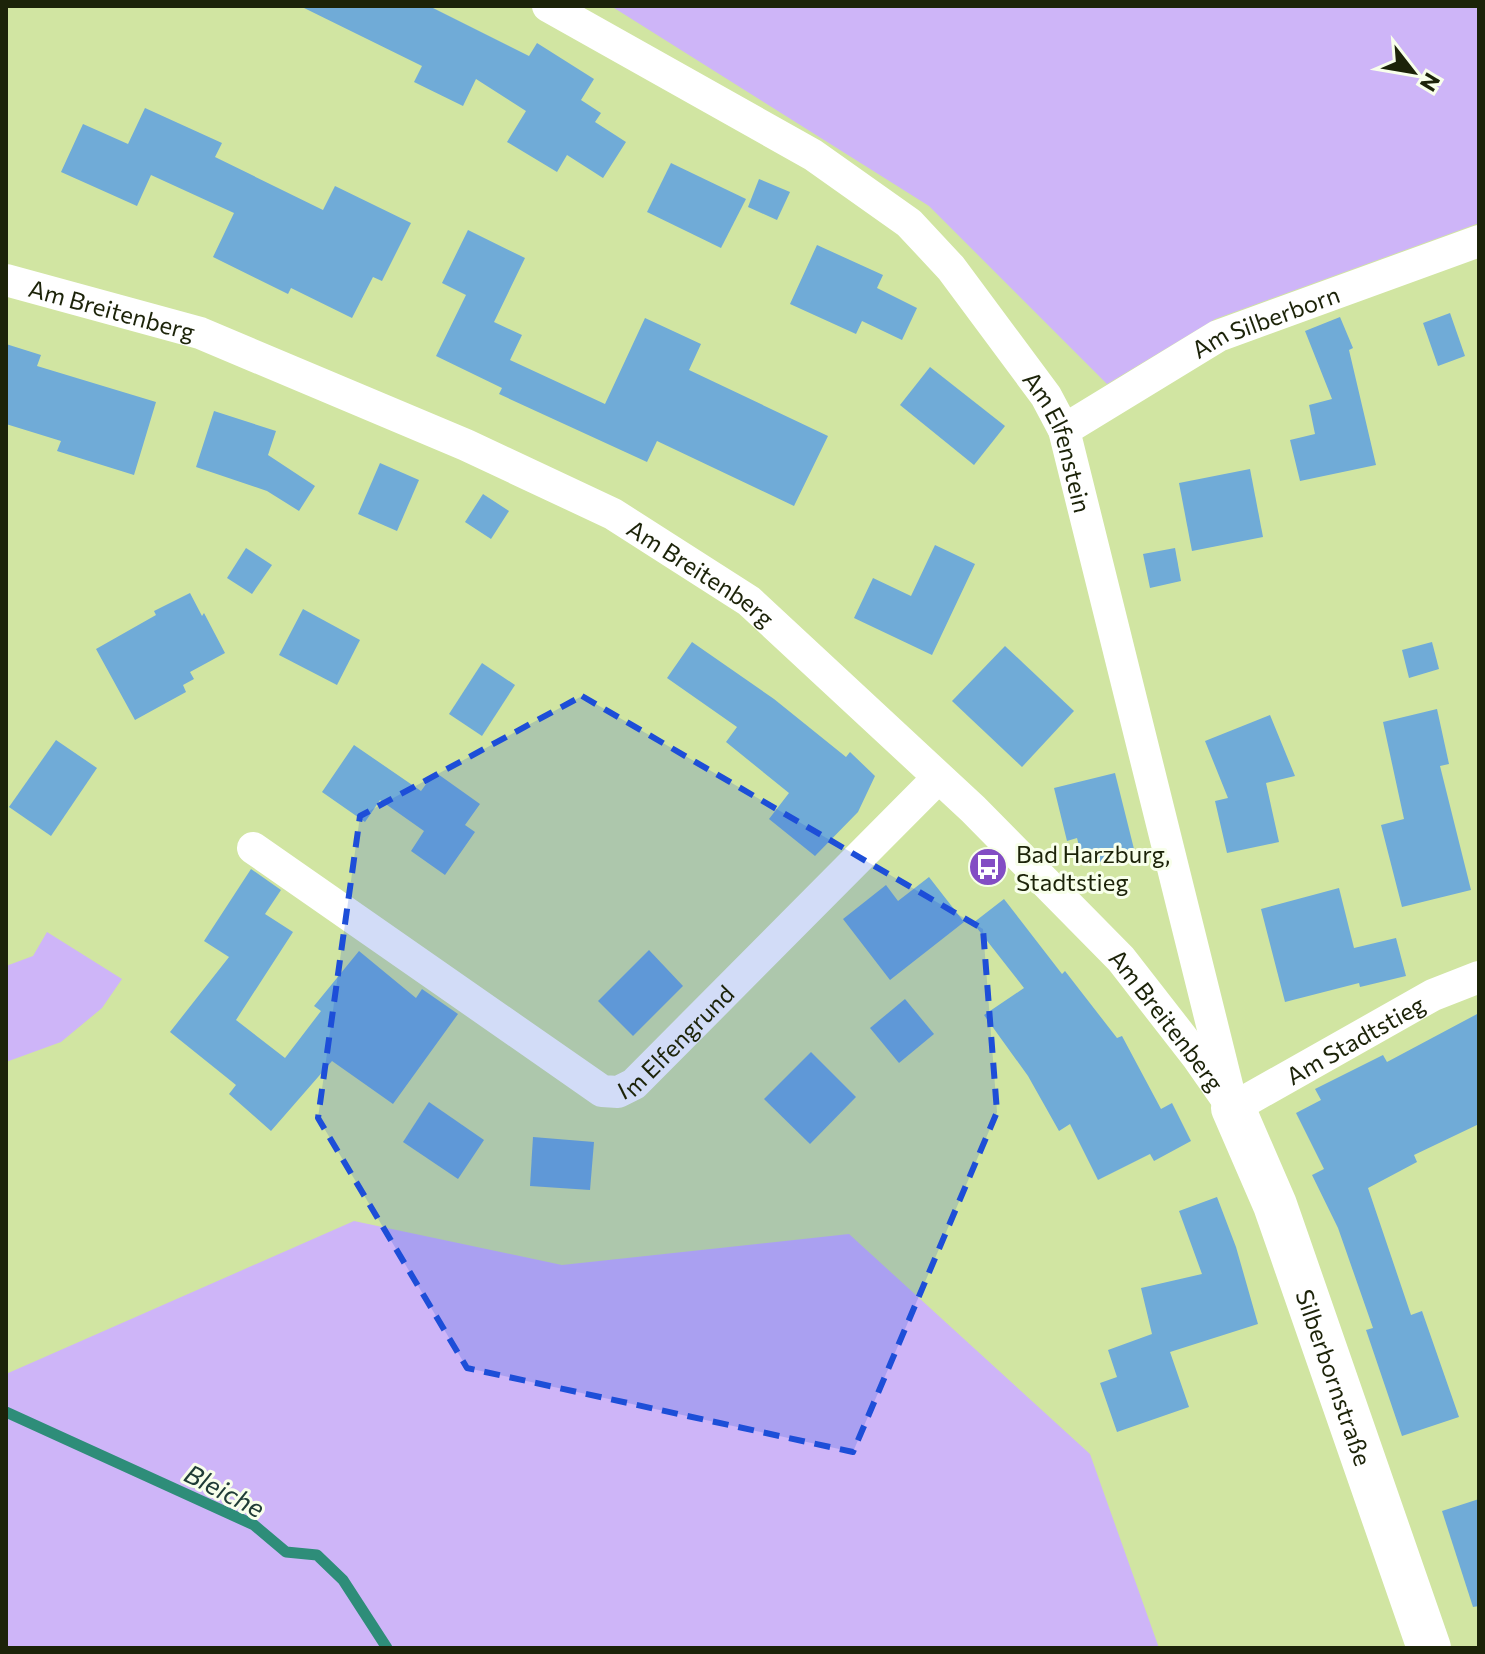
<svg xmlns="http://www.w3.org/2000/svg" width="1485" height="1654" font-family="Commissioner,sans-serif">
<rect width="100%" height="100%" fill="#d1e5a2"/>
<!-- green -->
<g fill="#ceb5f8">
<polygon points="611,6 1479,6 1479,223 1215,319 1107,384 929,206"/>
<polygon points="47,932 122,979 102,1008 61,1042 6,1062 6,966 33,956"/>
<polygon points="354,1221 562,1265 849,1234 1090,1454 1159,1648 6,1648 6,1374"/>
</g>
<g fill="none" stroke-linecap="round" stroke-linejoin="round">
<!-- stream -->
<polyline stroke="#2e8d79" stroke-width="11" points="6,1412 254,1525 286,1552 317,1555 343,1580 387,1648"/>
</g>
<!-- building -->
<g fill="#70abd7">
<polygon points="300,6 429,6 529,56 537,43 594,79 581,100 601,113 595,122 626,142 603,178 567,155 557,172 507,142 526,111 476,79 463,106 414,82 422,66"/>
<polygon points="145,108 222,143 215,157 323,210 335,186 411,223 382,281 373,277 352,318 291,288 288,294 213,257 234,213 151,175 137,206 61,172 83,124 128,144"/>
<polygon points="671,163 746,199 721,248 647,212"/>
<polygon points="759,179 790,192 777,220 748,207"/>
<polygon points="468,230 525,258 494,322 522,335 510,360 605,404 645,318 701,344 689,370 828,436 794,506 657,441 647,462 499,394 502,388 436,356 466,295 442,283"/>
<polygon points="817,245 883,275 877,288 917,308 902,340 862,321 856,334 790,304"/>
<polygon points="1450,313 1465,356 1438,366 1423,323"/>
<polygon points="1340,317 1353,348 1349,350 1376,465 1300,481 1290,440 1315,434 1309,405 1332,399 1305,331"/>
<polygon points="6,344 41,355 37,366 156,402 134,475 57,451 61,441 6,424"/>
<polygon points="930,367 1005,426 974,465 900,405"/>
<polygon points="214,411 276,431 268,455 315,486 299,511 267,491 196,467"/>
<polygon points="380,463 419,480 397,531 358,514"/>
<polygon points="1250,469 1263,537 1192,551 1179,483"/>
<polygon points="483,494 509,511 491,539 465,522"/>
<polygon points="935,545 975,564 932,655 854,618 873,578 911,596"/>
<polygon points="246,548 272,565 252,594 227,578"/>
<polygon points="1175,548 1181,581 1150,588 1143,554"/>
<polygon points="190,593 202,616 204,613 225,653 190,672 194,679 183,685 186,692 135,720 96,649 156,615 154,611"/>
<polygon points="303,609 360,640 337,685 279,655"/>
<polygon points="692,642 774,699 846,757 850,752 875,776 858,812 815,856 769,819 789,793 726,742 737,727 667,678"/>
<polygon points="1432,642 1439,669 1409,678 1402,650"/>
<polygon points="1005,646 1074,711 1022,767 952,701"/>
<polygon points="482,663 515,685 482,736 449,714"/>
<polygon points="1437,709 1449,764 1440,766 1471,890 1402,907 1381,825 1404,819 1383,722"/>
<polygon points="1270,715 1295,776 1266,783 1279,842 1227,853 1215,801 1228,798 1205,741"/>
<polygon points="56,740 97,768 51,836 9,807"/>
<polygon points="354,745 421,791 435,772 480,804 465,825 475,832 445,875 411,851 424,831 380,800 365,822 322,792"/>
<polygon points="1115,773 1135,853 1084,866 1077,838 1067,841 1054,788"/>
<polygon points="251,869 281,890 265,914 293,932 236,1020 285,1058 321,1011 314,1006 359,951 416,998 422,989 458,1014 393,1104 332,1061 271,1131 229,1094 236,1085 170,1032 229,957 204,941"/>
<polygon points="929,877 964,922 890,980 843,919 886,885 898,901"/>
<polygon points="1339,888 1354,948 1396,938 1406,976 1360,987 1359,983 1285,1002 1261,909"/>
<polygon points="1004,899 1062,974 1065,971 1117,1038 1122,1036 1161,1109 1172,1103 1191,1141 1154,1161 1150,1154 1098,1180 1070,1124 1059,1131 1028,1076 984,1015 1024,988 973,923"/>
<polygon points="649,950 683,986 633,1036 598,1001"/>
<polygon points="905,999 934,1034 899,1063 870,1028"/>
<polygon points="1479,1013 1479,1124 1414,1155 1417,1162 1368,1188 1411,1315 1422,1311 1459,1417 1402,1436 1366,1330 1373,1328 1338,1228 1312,1175 1324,1169 1296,1113 1321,1100 1315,1089 1383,1055 1387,1062"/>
<polygon points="811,1052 856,1097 810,1144 764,1099"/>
<polygon points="429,1102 484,1140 458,1179 403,1142"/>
<polygon points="533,1137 594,1142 590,1190 530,1186"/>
<polygon points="1217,1197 1236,1247 1258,1324 1170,1352 1189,1407 1117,1432 1100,1383 1117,1377 1108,1350 1152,1334 1141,1288 1202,1274 1179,1211"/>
<polygon points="1479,1499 1479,1606 1473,1607 1442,1511"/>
</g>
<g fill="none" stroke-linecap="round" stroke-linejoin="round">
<!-- street -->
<g stroke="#fff" stroke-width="32">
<path id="s1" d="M 548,6 L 813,155 L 909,223 L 951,268 L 1046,396 L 1064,430 L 1228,1089"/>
<path id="s2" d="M 6,280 L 200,333 L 466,445 L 613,514 L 749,601 L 973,809 L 1121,959 L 1198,1058 L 1233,1108"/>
<path id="s3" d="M 1064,430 L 1218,336 L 1479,241"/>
<path id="s4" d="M 253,848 L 602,1091 L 618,1092 L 634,1084 L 938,778"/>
<path id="s5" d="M 1233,1108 L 1433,995 L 1479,977"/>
</g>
<!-- secondary -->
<path stroke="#fff" stroke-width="44" id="s6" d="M 1233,1108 L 1275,1205 L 1429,1648"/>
</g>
<!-- marked area -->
<path fill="#1d4ed8" fill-opacity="0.2" stroke="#1d4ed8" stroke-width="6" stroke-dasharray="16 10" stroke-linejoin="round" d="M 582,696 L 983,929 L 997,1112 L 853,1452 L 467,1368 L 318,1118 L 360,816 Z"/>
<!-- icons -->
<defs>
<symbol id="bus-disc" viewBox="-11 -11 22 22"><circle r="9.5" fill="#834dc4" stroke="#f8ffeb"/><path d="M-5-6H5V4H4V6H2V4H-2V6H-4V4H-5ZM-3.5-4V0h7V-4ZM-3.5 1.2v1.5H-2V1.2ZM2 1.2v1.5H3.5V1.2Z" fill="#fff"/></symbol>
</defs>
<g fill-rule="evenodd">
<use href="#bus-disc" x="966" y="845" width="44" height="44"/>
</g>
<g text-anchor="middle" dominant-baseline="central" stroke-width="6" stroke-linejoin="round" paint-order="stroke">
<!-- street labels -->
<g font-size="24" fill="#1c2309" stroke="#f8ffeb">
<text stroke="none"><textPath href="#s2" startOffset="110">Am Breitenberg</textPath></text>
<text stroke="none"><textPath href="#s3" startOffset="230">Am Silberborn</textPath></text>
<text stroke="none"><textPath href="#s1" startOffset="690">Am Elfenstein</textPath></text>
<text stroke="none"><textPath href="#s2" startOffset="758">Am Breitenberg</textPath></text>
<text stroke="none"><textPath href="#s2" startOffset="1406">Am Breitenberg</textPath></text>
<text stroke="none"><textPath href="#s4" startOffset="518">Im Elfengrund</textPath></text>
<text stroke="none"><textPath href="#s5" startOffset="140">Am Stadtstieg</textPath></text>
<text stroke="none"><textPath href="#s6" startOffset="288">Silberbornstraße</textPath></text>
</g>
<!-- poi labels -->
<g font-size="24" fill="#1c2309" stroke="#f8ffeb" text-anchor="start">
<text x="1016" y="853">Bad Harzburg,<tspan x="1016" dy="28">Stadtstieg</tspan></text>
</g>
<!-- water labels -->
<g font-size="26" font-style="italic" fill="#203c37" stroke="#f8ffeb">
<text transform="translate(225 1490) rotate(27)">Bleiche</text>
</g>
</g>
<!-- border -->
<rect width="1485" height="1654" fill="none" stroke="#1c2309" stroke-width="16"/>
<!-- north arrow -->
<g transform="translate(1413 72) rotate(121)" stroke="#f8ffeb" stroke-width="6" paint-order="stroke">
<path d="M0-6L14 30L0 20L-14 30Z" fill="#1c2309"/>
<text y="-12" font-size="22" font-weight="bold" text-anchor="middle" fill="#1c2309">N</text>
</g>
</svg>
